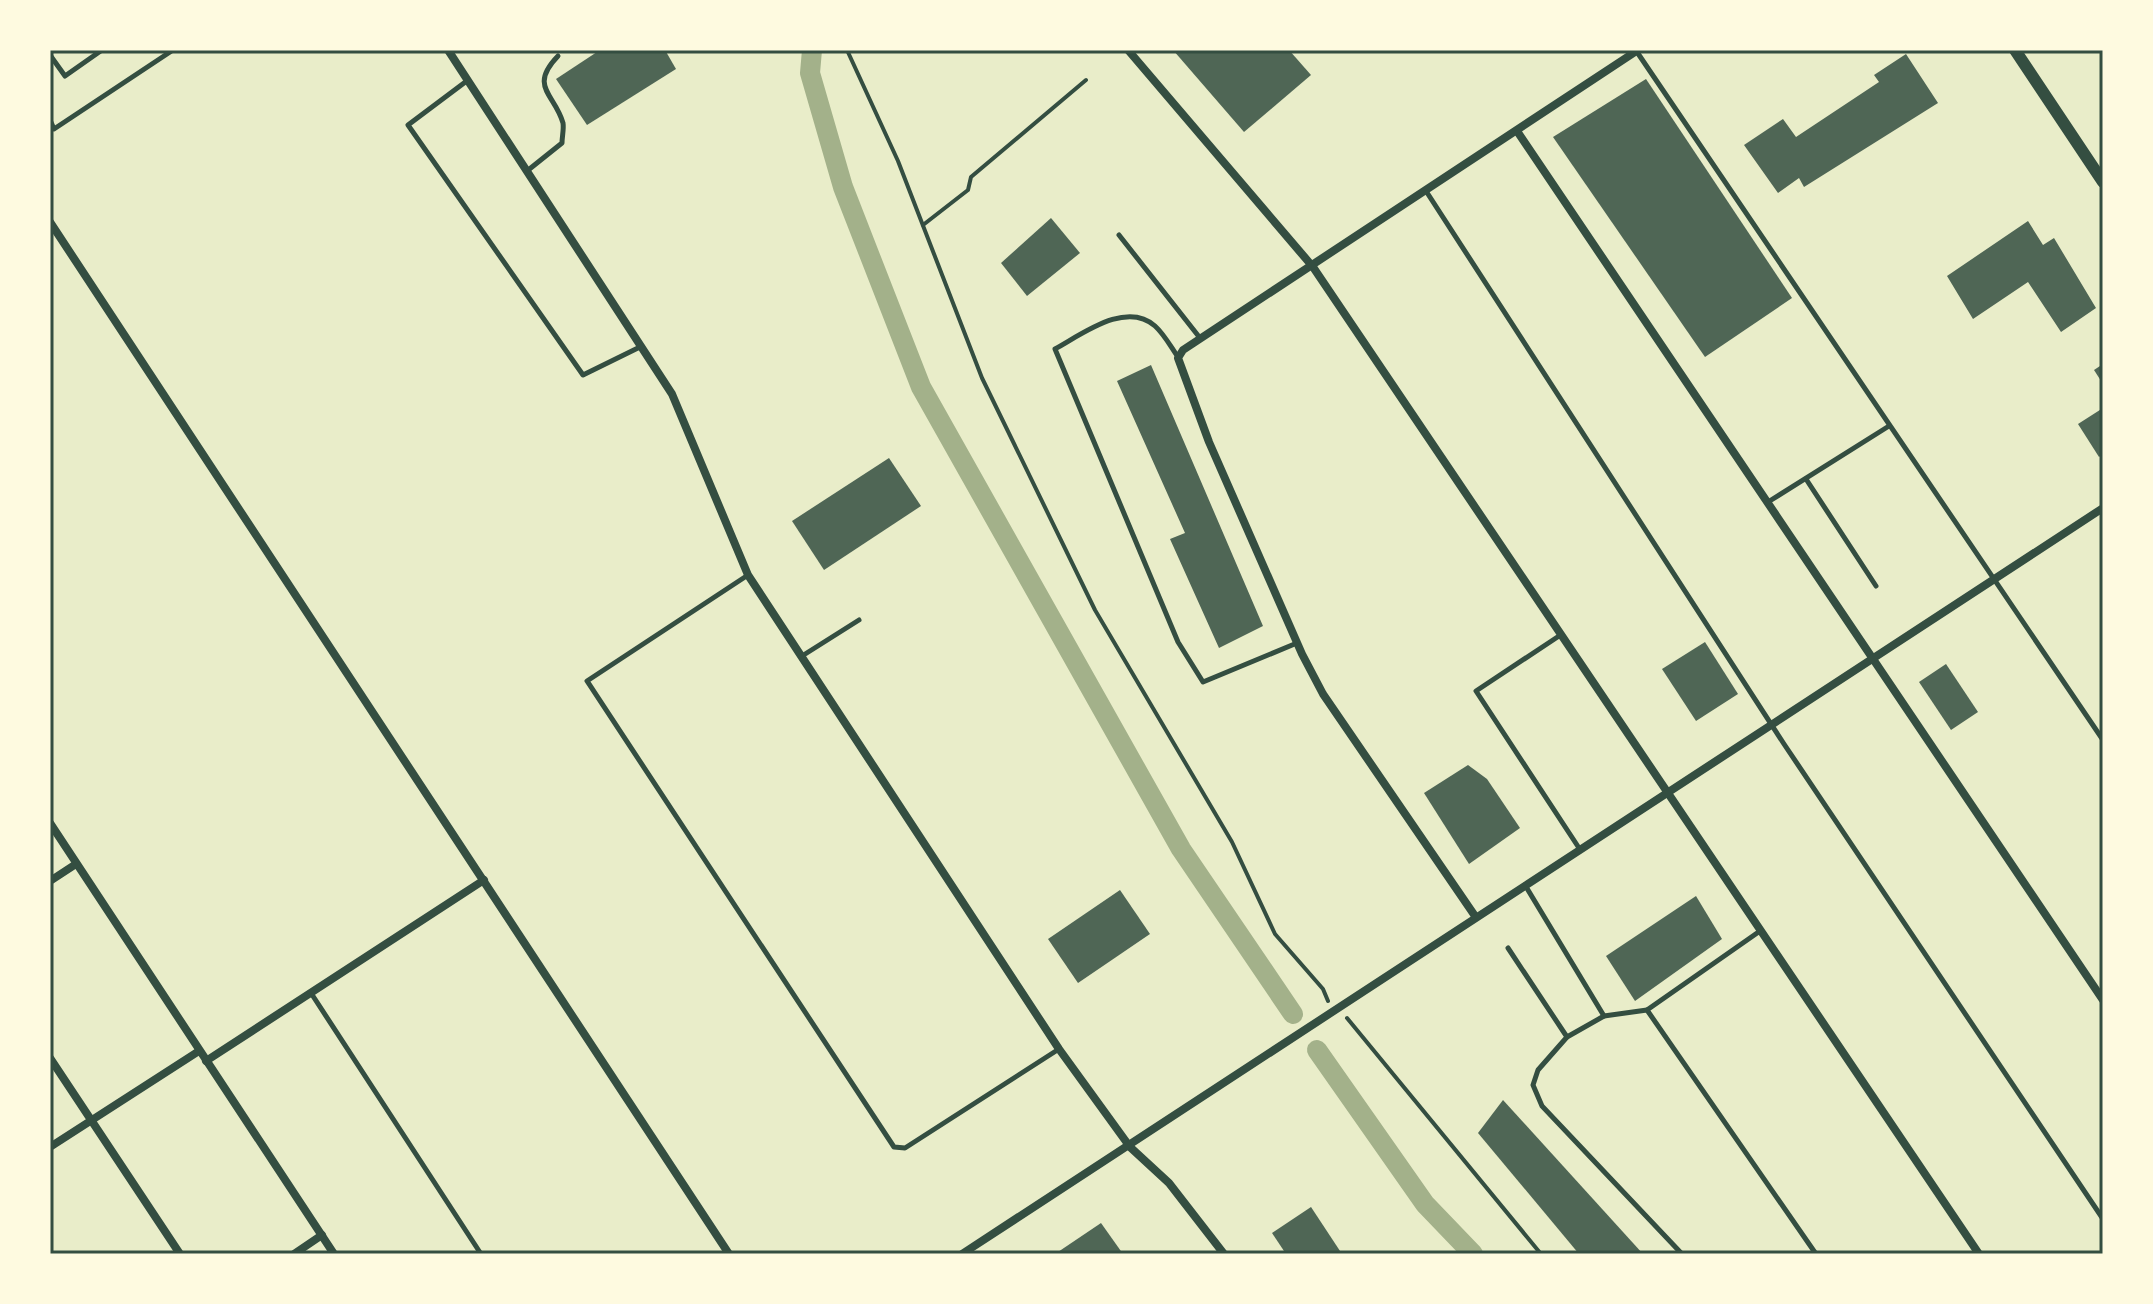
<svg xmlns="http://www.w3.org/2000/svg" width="2153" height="1304" font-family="'Golos Text',sans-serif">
<rect width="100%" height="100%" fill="#e9edc9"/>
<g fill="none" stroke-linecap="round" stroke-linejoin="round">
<!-- canal -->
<g stroke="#a3b18a" stroke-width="20">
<polyline points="812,50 810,73 843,187 921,387 1181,849 1293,1014"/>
<polyline points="1317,1050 1425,1204 1473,1254"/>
</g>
</g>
<!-- building -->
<g fill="#4f6655">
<polygon points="600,50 665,50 676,69 587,125 556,79"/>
<polygon points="1173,50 1289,50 1311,75 1244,132"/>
<polygon points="1906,54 1938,103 1804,187 1799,178 1778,193 1744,145 1783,119 1796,137 1879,82 1874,75"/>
<polygon points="1646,79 1792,298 1705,357 1553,137"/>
<polygon points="1051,218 1080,253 1027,296 1001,263"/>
<polygon points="2028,221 2043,245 2054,238 2096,308 2061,332 2028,282 1973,319 1947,276"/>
<polygon points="2103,364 2103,384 2094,370"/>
<polygon points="1151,365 1263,626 1219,648 1170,539 1185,533 1117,381"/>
<polygon points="2103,408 2103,454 2099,457 2078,424"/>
<polygon points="889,458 921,506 824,570 792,521"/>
<polygon points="1705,642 1738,694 1696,721 1662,669"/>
<polygon points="1946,664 1978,712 1951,730 1919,682"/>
<polygon points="1468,765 1487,779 1520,828 1469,864 1424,793"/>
<polygon points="1120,890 1150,934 1078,983 1048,939"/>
<polygon points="1696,896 1722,939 1635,1001 1606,956"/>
<polygon points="1503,1100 1643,1254 1579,1254 1478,1133"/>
<polygon points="1311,1207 1342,1254 1286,1254 1272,1233"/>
<polygon points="1101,1223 1123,1254 1055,1254"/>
</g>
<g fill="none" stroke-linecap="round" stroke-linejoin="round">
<!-- path -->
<g stroke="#344e41" stroke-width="4">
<polyline points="847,50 898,161 982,378 1095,610 1232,842 1275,934 1323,989 1328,1001"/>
<polyline points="923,225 968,190 971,177 1086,80"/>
<polyline points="1347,1018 1541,1254"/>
</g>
<!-- service -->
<g stroke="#344e41" stroke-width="5">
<polyline points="1637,52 2103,740"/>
<polyline points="50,55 65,76 102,50"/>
<polyline points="468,80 408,125 583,375 642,346"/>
<polyline points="50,120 54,129 173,50"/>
<path d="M 527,171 L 562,143 C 562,137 564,129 563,123 C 555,94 528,87 558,56"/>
<polyline points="1426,191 1784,744 2103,1219"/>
<polyline points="1119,235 1200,338"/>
<path d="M 1178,357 C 1171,347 1164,334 1155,326 C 1126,300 1081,335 1055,349 L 1178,642 L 1203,682 L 1297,643"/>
<polyline points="1806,479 1876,586"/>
<polyline points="1768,502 1889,426"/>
<polyline points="748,575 587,681 894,1147 905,1148 1059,1049"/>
<polyline points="1559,636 1476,691 1579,848"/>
<polyline points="802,656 859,620"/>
<polyline points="1525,885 1604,1016"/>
<polyline points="1760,931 1647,1010 1816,1254"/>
<polyline points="1508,948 1567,1037 1538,1070 1533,1085 1542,1106 1682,1254"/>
<polyline points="311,993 481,1254"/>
<polyline points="1567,1037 1604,1016 1647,1010"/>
</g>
<!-- minor -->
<g stroke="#344e41" stroke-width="8">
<polyline points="448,50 672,394 748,575 1059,1049 1130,1147 1169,1183 1224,1254"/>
<polyline points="1128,50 1313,267 1979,1254"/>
<polyline points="1517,131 2103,1000"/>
<polyline points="50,222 729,1254"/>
<polyline points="50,823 334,1254"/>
<polyline points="50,881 76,864"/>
<polyline points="1475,916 1323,694 1302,654 1209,442 1178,358 1183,350 1638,50"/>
<polyline points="50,1058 180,1254"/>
<polyline points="206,1061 484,880"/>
<polyline points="50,1147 199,1051"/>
<polyline points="294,1254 322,1235"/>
<polyline points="962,1254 2103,508"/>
</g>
<!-- tertiary -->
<polyline stroke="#344e41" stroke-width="12" points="2015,50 2103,182"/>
</g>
<!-- border -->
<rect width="2153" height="1304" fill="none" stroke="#fefae0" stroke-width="104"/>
<rect x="52" y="52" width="2049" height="1200" fill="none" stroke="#344e41" stroke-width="3"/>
</svg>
